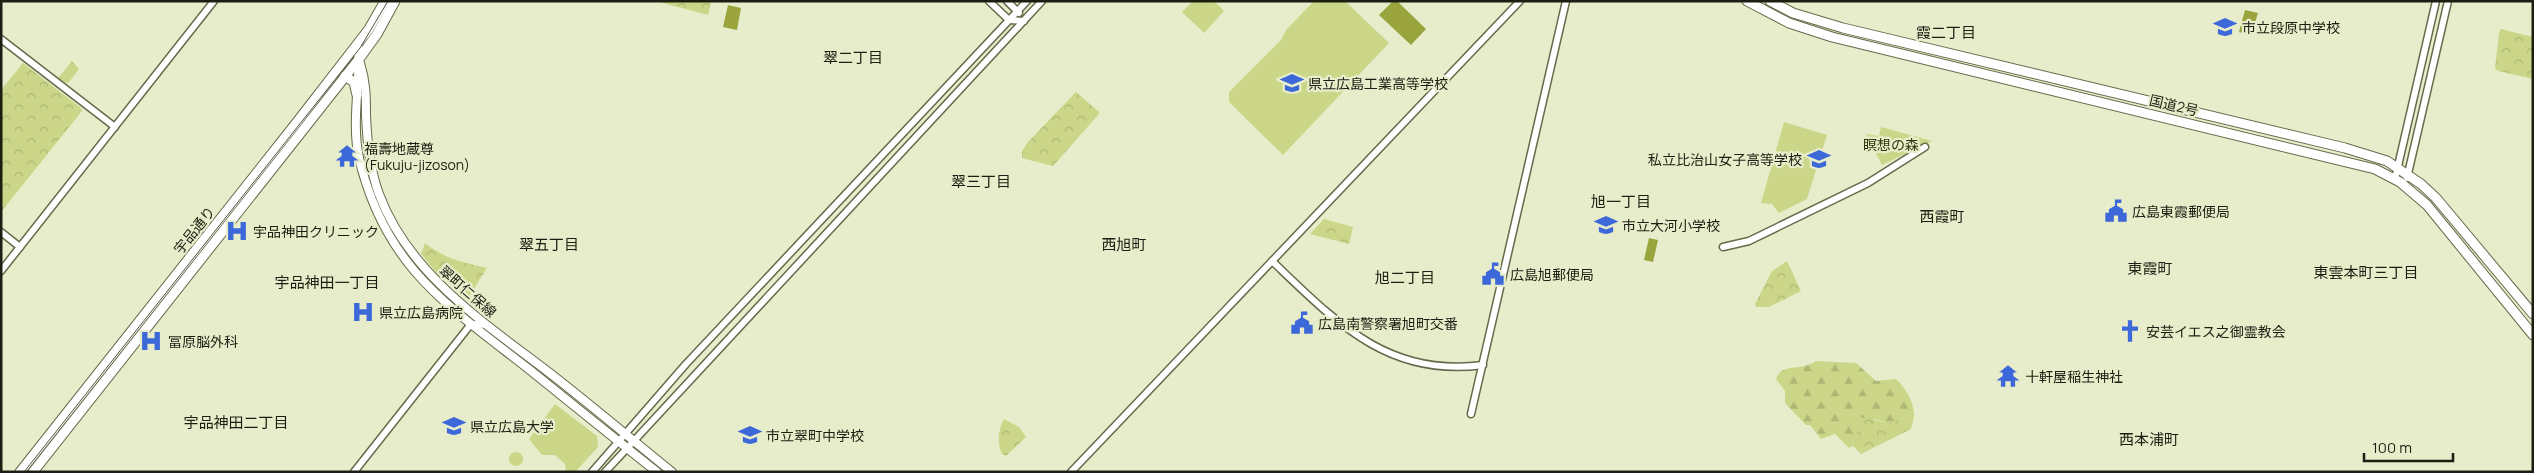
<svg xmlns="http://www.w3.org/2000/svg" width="2534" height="473" font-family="Manrope,'Noto Sans JP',sans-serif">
<defs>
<pattern id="forest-firs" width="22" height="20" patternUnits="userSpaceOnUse" patternTransform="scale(1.25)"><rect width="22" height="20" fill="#cbd688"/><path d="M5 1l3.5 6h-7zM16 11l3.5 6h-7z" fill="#aeb774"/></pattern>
<pattern id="park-crowns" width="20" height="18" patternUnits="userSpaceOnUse" patternTransform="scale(1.25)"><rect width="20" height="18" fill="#cbd688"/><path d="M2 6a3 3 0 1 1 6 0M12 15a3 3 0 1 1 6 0" fill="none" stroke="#aeb774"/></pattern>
</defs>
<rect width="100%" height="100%" fill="#e7edca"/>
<!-- green -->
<g fill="#cbd688">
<polygon points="1193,1 1214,1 1224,11 1204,33 1182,12"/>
<polygon points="1314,1 1345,1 1389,43 1283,155 1229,102 1229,92 1281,40 1286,30"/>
<polygon points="1784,122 1827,135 1807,199 1779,213 1772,204 1761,203"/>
<polygon points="1881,127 1932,141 1882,165 1866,134 1879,136"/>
<polygon points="555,404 597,436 598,447 575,472 566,472 565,464 555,455 542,455 529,439"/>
<circle cx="516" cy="459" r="7"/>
</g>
<!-- forest -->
<path fill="url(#forest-firs)" d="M 1816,361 L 1856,363 L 1876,381 L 1896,379 C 1906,389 1915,403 1914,417 L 1909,415 L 1888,423 L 1875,419 L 1861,431 L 1852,435 L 1853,446 L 1849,448 L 1835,434 L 1821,439 L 1810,425 L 1806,425 L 1785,403 L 1785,391 L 1776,379 C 1782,362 1800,372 1816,361 Z"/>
<!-- park -->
<g fill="url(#park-crowns)">
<polygon points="655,1 711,1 708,15"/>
<polygon points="2501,29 2533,37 2533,79 2498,71 2495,68 2499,32"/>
<polygon points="72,61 79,69 69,82 65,83 58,78"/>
<polygon points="23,63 81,108 82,111 1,212 1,90"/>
<polygon points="1076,92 1099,112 1099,114 1053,166 1022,158 1022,151 1028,142"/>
<polygon points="1324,219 1353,227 1349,244 1310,234"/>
<path d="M 425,243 C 443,258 464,263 487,268 L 468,298 L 444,273 L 440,277 L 421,254 Z"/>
<polygon points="1787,261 1801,291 1769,307 1756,307 1755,304 1772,271"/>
<polygon points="1909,415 1914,417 1911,429 1861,454 1853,446 1851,435 1861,430 1856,423 1856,419 1860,417 1888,423"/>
<path d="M 1004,419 L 1019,427 L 1026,437 L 1006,456 L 1002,454 C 997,444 998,429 1004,419 Z"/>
</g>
<!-- water -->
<g fill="#99a53c">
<polygon points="1393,1 1397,1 1426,29 1411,45 1379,15"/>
<polygon points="728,5 741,8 737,30 723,27"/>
<polygon points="2245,10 2258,13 2251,35 2239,32"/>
<polygon points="1649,238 1658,240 1653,262 1644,260"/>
</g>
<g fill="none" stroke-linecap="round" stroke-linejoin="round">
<defs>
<g id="tertiary">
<polyline points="989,1 1009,20 1024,21"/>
<polyline points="1007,1 1019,13"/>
<polyline points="1,39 115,127"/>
<polyline points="2407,178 2448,1"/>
<polyline points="2395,179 2436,1"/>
<polyline points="1,232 20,247"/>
<polyline points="1723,247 1749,241 1868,183 1925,147"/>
<path d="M 1272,261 C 1336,322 1388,378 1483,365"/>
<polyline points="1,271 214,1"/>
<polyline points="1471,414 1566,1"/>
<polyline points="354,472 471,324 487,325"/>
<polyline points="592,472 686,364 1027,1"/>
<polyline points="605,472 1042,1"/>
<polyline points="1071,472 1520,1"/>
</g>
<g id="primary">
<path d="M 358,44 C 361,82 351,121 359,158 C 385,267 447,305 530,370 C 572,404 614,438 657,472"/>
<path d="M 360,63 C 366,82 366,97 366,115 C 367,141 370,170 379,194 C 409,275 485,323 551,374 C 592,406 631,439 672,472"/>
</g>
<g id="trunk">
<polyline points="1747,1 1789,23 1832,37 2375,169 2400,182 2427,205 2533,335"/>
<polyline points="1770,1 1793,13 1843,28 2345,148 2387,161 2421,184 2436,198 2533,314"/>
<polyline points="345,76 354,82 357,95"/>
<polyline points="20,472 297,122 369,29 385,1"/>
<polyline points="33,472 359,59 377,34 395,1"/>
</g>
</defs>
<!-- tertiary casing -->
<use href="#tertiary" stroke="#656a4b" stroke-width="9"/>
<!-- primary casing -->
<use href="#primary" stroke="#656a4b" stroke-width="10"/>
<!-- trunk casing -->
<use href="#trunk" stroke="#656a4b" stroke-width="11"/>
<!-- tertiary -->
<use href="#tertiary" stroke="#fff" stroke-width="6"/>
<!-- primary -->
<use href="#primary" stroke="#fff" stroke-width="8"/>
<!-- trunk -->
<use href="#trunk" stroke="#fff" stroke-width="9"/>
<!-- tram -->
<polyline stroke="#515441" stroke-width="1" points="24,472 360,48 388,1"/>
</g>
<!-- icons -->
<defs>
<symbol id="school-bare" viewBox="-9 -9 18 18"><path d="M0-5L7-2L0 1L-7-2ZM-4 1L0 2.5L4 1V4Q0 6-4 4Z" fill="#3d68d9" stroke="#e7edca" stroke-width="2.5" paint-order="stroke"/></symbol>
<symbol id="temple-bare" viewBox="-9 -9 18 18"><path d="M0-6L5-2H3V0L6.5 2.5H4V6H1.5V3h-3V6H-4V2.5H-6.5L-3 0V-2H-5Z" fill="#3d68d9" stroke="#e7edca" stroke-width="2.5" paint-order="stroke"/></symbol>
<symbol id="civic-bare" viewBox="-9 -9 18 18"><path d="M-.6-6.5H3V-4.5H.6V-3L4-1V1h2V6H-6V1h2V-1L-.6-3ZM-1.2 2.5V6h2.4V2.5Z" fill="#3d68d9" stroke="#e7edca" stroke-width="2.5" paint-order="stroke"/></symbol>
<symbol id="hospital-bare" viewBox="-9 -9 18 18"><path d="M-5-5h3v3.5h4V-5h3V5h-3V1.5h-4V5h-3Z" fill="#3d68d9" stroke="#e7edca" stroke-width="2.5" paint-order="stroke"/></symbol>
<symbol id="church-bare" viewBox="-9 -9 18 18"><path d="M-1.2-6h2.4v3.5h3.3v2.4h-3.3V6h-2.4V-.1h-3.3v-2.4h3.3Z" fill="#3d68d9" stroke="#e7edca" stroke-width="2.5" paint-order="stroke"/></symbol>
<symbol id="university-bare" viewBox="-9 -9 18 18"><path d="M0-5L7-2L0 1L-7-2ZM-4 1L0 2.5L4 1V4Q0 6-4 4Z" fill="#3d68d9" stroke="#e7edca" stroke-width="2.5" paint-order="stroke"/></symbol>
</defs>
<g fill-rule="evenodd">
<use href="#school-bare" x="2209" y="11" width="32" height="32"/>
<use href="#school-bare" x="1276" y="67" width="32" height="32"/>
<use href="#temple-bare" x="331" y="140" width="32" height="32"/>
<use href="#school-bare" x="1803" y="143" width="32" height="32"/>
<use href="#civic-bare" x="2100" y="195" width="32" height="32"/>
<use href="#school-bare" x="1590" y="209" width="32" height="32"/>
<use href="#hospital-bare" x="221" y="215" width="32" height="32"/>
<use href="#civic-bare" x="1477" y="258" width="32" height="32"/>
<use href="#hospital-bare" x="347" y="296" width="32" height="32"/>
<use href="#civic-bare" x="1286" y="307" width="32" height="32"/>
<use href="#church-bare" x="2114" y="315" width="32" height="32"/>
<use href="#hospital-bare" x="135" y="325" width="32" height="32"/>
<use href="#temple-bare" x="1992" y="360" width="32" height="32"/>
<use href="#university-bare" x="438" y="410" width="32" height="32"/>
<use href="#school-bare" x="734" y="419" width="32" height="32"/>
</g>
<g text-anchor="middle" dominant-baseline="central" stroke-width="4.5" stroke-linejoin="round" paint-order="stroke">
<!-- poi labels -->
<g font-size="14" fill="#1c1e11" stroke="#e7edca" text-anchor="start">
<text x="2242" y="27">市立段原中学校</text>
<text x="1308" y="83">県立広島工業高等学校</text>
<text x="364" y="148">福壽地蔵尊<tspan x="364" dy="16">(Fukuju-jizoson)</tspan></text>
<text x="1802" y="159" text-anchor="end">私立比治山女子高等学校</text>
<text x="2132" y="211">広島東霞郵便局</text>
<text x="1622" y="225">市立大河小学校</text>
<text x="253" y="231">宇品神田クリニック</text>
<text x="1510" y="274">広島旭郵便局</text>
<text x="379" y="312">県立広島病院</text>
<text x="1318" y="323">広島南警察署旭町交番</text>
<text x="2146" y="331">安芸イエス之御霊教会</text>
<text x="168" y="341">冨原脳外科</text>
<text x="2025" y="376">十軒屋稲生神社</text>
<text x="470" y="426">県立広島大学</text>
<text x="766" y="435">市立翠町中学校</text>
</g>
<!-- street labels -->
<g font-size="14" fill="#1c1e11" stroke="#e7edca">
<text transform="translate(2174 105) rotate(13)">国道2号</text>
<text transform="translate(194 230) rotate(-51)">宇品通り</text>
<text transform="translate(468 291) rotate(41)">翠町仁保線</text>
</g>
<!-- park labels -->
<g font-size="14" fill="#31360a" stroke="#e7edca">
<text x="1891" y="144">瞑想の森</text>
</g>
<!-- neighbourhood labels -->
<g font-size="15" fill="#1c1e11" stroke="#e7edca">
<text x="1946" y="32">霞二丁目</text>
<text x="853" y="57">翠二丁目</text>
<text x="981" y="181">翠三丁目</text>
<text x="1621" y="201">旭一丁目</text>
<text x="1942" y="216">西霞町</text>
<text x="549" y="244">翠五丁目</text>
<text x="1124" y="244">西旭町</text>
<text x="2150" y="268">東霞町</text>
<text x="2366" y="272">東雲本町三丁目</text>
<text x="1405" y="277">旭二丁目</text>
<text x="327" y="282">宇品神田一丁目</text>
<text x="236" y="422">宇品神田二丁目</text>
<text x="2149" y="439">西本浦町</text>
</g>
</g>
<!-- border -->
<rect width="2534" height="473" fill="none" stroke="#1c1e11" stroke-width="5"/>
<!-- scale -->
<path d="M2364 453v8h89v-8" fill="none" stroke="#1c1e11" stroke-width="2.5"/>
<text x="2372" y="453" font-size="15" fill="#1c1e11" stroke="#e7edca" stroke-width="4" paint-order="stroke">100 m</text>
</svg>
